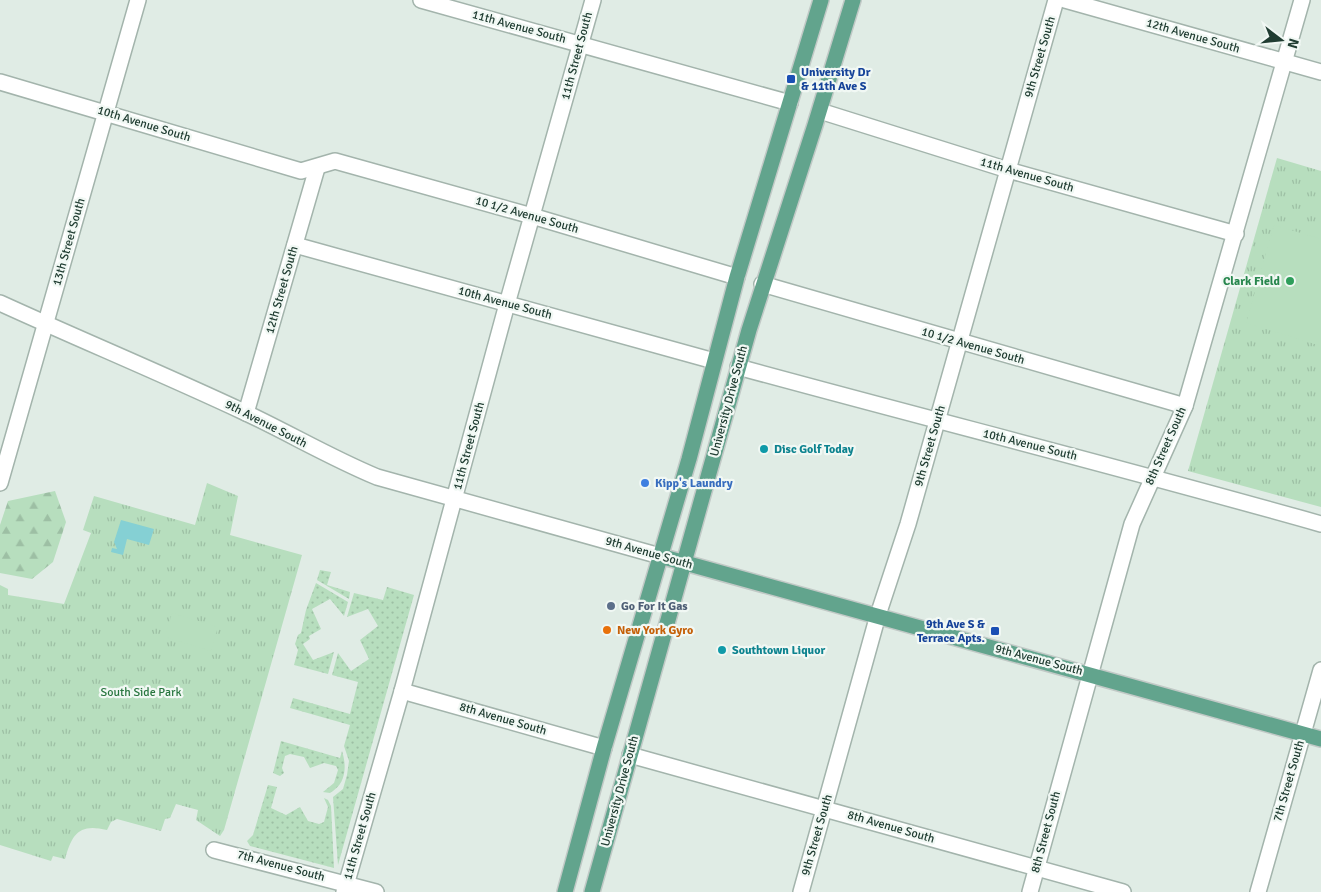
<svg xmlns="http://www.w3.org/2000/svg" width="1321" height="892" font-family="Signika,sans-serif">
<defs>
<pattern id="grass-dots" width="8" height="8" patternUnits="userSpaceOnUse" patternTransform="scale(1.25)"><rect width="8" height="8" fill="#b7debe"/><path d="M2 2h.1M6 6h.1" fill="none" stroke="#9dbfa4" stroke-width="1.8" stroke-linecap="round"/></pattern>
<pattern id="forest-firs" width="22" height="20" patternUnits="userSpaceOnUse" patternTransform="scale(1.25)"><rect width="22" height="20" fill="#b7debe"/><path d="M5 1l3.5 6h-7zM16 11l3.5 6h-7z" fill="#9dbfa4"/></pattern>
<pattern id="park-tufts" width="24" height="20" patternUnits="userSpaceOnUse" patternTransform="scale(1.25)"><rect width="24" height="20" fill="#b7debe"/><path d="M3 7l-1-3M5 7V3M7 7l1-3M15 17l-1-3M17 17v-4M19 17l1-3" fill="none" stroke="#9dbfa4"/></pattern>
</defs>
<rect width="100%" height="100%" fill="#e0ece5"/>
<!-- grass -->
<g fill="url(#grass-dots)">
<polygon points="320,570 331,572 327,585 350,592 349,599 317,580"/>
<polygon points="316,583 348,602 344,616 330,599 312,609 321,629 309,636 310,639 303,644 313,660 334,652 328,674 294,665 298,650 295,644 298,635 301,633 306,610"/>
<polygon points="387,587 414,595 338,865 333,797 343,789 347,775 349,761 344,746 350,725 290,708 293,698 350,714 358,682 332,675 338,653 351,671 369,659 360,640 378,626 368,609 347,617 354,593 383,600"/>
<path d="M 281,741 L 340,758 L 342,751 C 347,767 346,784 330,793 L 323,792 L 334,783 L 338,770 L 336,766 L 324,763 L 310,768 L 304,757 L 290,754 L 285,756 L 282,768 L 284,773 L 280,776 L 273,773 Z"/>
<polygon points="268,785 277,787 271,808 286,815 300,807 308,821 319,824 324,822 328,807 324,798 328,800 331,806 334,868 250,846 247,841 253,835"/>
</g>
<!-- forest -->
<polygon fill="url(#forest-firs)" points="55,491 66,522 53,562 32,579 0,573 0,525 8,501"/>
<!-- park -->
<g fill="url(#park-tufts)">
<polygon points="1277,158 1321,171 1321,507 1188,471"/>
<path d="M 207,483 L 238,496 L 230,535 L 302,555 L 224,830 L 220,836 L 196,820 L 198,810 L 176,804 L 170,818 L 165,819 L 161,831 L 117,819 L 111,822 L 107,830 C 79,823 72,834 65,859 L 53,856 L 51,861 L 0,845 L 0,585 L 8,589 L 8,595 L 64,604 L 91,533 L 83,530 L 94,496 L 195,525 Z"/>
</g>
<!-- garden -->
<g fill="#b7debe">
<polygon points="1274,225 1321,239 1321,346 1246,323"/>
<polygon points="172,613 218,627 211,651 165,637"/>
</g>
<!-- water -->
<polygon fill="#85d0d4" points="121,520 154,529 149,545 127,539 123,555 111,552 112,548 117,549 114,542"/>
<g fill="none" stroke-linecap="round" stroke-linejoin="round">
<defs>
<g id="minor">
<polyline points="421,0 790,103"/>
<polyline points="1065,0 1321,72"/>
<polyline points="0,82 301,171 335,161 532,216 737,277"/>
<polyline points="820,111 1008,170 1236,234"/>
<polyline points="295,245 714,361"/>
<polyline points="762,284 1185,406"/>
<path d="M 0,303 C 81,340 163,374 244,412 C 289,433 331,458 377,477 L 660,556"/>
<path d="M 738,367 C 932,420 1127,469 1321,524"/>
<polyline points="246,413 317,168"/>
<polyline points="0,483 138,0"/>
<polyline points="402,691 604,748"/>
<polyline points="630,755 1123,892"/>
<polyline points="214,850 376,892"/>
<polyline points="344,892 402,691 507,304 593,0"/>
<polyline points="801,892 878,615 908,524 1056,0"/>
<polyline points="1030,892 1132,524 1185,406 1302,0"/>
<polyline points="1258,892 1321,670"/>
</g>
<g id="major">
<polyline points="660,556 1321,739"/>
<polyline points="565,892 604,748 689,459 737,277 821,0"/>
<polyline points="592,892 749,330 815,125 853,0"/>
</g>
</defs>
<!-- minor casing -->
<use href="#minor" stroke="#a3b4ac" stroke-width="18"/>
<!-- major casing -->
<use href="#major" stroke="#c1c9c6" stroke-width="18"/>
<!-- minor -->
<use href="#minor" stroke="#fff" stroke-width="15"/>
<!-- major -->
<use href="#major" stroke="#62a48d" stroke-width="15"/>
</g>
<!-- markers -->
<g fill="#1a4fb4" stroke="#f1f8f4" stroke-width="2">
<rect x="786" y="74" width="10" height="10" rx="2.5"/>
<rect x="990" y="626" width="10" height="10" rx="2.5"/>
</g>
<circle fill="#2e9e5b" stroke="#f1f8f4" stroke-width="2" cx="1290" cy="281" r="5"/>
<g fill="#0f9aa8" stroke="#f1f8f4" stroke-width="2">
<circle cx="764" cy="449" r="5"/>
<circle cx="722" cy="650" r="5"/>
</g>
<circle fill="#3f7fe0" stroke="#f1f8f4" stroke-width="2" cx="645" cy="483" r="5"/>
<circle fill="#5c6f8a" stroke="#f1f8f4" stroke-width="2" cx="611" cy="606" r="5"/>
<circle fill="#e8710a" stroke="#f1f8f4" stroke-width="2" cx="607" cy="630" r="5"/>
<g text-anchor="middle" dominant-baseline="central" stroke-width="4.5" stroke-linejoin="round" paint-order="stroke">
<!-- street labels -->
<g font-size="12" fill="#203d32" stroke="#f1f8f4">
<text transform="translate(519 27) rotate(15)">11th Avenue South</text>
<text transform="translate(1193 36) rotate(16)">12th Avenue South</text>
<text transform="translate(577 56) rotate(-75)">11th Street South</text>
<text transform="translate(1040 57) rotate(-74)">9th Street South</text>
<text transform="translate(144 124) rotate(17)">10th Avenue South</text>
<text transform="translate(1027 175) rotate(16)">11th Avenue South</text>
<text transform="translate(527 215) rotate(16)">10 1/2 Avenue South</text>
<text transform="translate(69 242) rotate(-74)">13th Street South</text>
<text transform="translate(282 290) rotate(-74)">12th Street South</text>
<text transform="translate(505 303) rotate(15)">10th Avenue South</text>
<text transform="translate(973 346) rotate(16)">10 1/2 Avenue South</text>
<text transform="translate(729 401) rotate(-75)">University Drive South</text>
<text transform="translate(266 424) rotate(27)">9th Avenue South</text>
<text transform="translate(1030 445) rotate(14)">10th Avenue South</text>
<text transform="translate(469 446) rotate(-75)">11th Street South</text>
<text transform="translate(930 446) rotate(-74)">9th Street South</text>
<text transform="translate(1166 446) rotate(-66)">8th Street South</text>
<text transform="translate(649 553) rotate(16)">9th Avenue South</text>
<text transform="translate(1039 660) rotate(15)">9th Avenue South</text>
<text transform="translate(503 719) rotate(16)">8th Avenue South</text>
<text transform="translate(1289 781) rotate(-74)">7th Street South</text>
<text transform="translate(620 791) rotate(-75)">University Drive South</text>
<text transform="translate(891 827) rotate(16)">8th Avenue South</text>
<text transform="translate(1046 832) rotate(-75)">8th Street South</text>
<text transform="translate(817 835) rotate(-74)">9th Street South</text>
<text transform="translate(360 836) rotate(-74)">11th Street South</text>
<text transform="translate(281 866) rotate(15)">7th Avenue South</text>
</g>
<!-- transit labels -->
<g font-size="12" font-weight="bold" fill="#164399" stroke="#f1f8f4" text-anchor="start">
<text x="801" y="72">University Dr<tspan x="801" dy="14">&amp; 11th Ave S</tspan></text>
<text x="985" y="624" text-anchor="end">9th Ave S &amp;<tspan x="985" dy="14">Terrace Apts.</tspan></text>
</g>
<!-- leisure labels -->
<g font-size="12" font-weight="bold" fill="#27864d" stroke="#f1f8f4" text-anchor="end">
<text x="1280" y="281">Clark Field</text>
</g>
<!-- culture labels -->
<g font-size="12" font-weight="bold" fill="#0d838f" stroke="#f1f8f4" text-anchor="start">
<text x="774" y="449">Disc Golf Today</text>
<text x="732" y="650">Southtown Liquor</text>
</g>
<!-- shop labels -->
<g font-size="12" font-weight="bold" fill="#366cbe" stroke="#f1f8f4" text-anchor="start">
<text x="655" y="483">Kipp's Laundry</text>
</g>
<!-- service labels -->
<g font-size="12" font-weight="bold" fill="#4e5e75" stroke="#f1f8f4" text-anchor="start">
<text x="621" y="606">Go For It Gas</text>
</g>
<!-- food labels -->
<g font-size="12" font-weight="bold" fill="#c56008" stroke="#f1f8f4" text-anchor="start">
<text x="617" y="630">New York Gyro</text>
</g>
<!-- park labels -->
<g font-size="12" fill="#28763f" stroke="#f1f8f4">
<text x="141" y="692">South Side Park</text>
</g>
</g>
<!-- north arrow -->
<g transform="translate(1281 40) rotate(106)" stroke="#f1f8f4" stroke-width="4" paint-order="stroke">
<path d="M0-4L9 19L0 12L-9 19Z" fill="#203d32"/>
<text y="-8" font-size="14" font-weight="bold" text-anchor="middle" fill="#203d32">N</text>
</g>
</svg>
